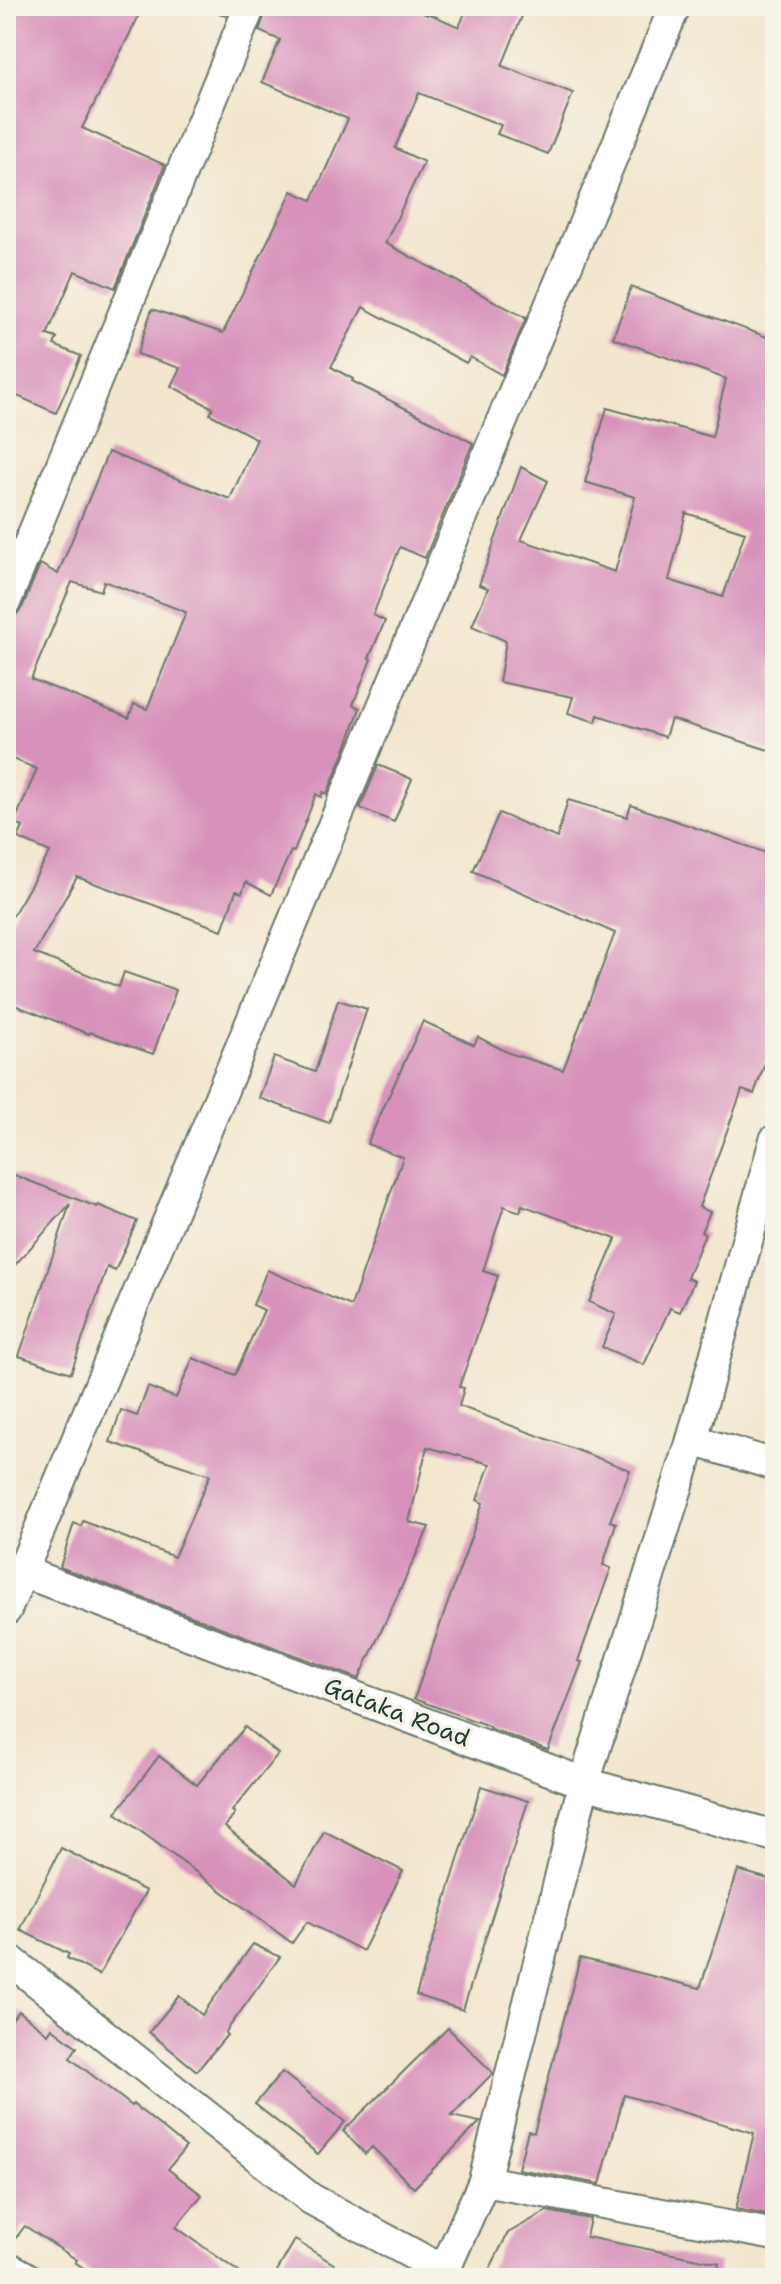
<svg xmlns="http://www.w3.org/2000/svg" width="781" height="2284" font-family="'Shantell Sans',sans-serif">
<rect width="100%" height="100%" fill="#f7f3e8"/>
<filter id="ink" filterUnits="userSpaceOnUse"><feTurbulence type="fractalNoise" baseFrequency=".0125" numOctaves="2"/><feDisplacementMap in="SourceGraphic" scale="16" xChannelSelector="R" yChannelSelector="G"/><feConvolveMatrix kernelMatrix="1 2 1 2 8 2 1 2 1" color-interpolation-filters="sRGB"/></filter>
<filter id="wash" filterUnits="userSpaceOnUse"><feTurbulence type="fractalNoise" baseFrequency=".006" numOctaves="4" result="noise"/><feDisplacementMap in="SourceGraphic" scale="32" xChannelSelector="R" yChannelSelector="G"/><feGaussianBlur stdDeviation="1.8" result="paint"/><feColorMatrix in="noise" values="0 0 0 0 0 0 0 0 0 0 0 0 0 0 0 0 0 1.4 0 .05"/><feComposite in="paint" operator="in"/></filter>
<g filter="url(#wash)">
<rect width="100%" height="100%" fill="#f3e6ce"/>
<g id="blocks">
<!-- building -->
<g fill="#d791ba" fill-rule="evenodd">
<polygon points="6,6 144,6 82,128 165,165 115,288 75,271 47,335 57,338 54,345 81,356 56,413 6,391"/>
<polygon points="203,6 231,6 226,16"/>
<path d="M 268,6 L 406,6 L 427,15 L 428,13 L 459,27 L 468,6 L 526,6 L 502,66 L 573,93 L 548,154 L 497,134 L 501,125 L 419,93 L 395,148 L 424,162 L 385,243 L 526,318 L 502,375 L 470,357 L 466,363 L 363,307 L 331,367 L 353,379 L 352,381 L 473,443 L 425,558 L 400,547 L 373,615 L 385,621 L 369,658 L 371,659 L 353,705 L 360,708 L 345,751 L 327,794 L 323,792 L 321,797 L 316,794 L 294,852 L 291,851 L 271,895 L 246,882 L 242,893 L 236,891 L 222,930 L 77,877 L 34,953 L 119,987 L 124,972 L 176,990 L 153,1054 L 90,1032 L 89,1034 L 7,1002 L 6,1004 L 6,927 L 50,852 L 18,838 L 23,827 L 14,823 L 37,769 L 6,756 L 6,618 L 16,615 L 22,608 L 40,564 L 58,574 L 108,452 L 230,499 L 257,439 L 210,414 L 213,408 L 171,386 L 180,368 L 137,354 L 152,309 L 223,333 L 292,191 L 312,200 L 348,119 L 262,82 L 280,40 L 259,31 ZM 104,581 L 186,612 L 147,709 L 134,704 L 129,718 L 31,679 L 72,582 L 101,591 Z"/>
<path d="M 631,287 L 775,340 L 775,752 L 671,719 L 665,737 L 598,715 L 596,722 L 568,713 L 573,697 L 499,682 L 506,641 L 472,626 L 488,588 L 479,585 L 521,467 L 548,481 L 521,540 L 615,572 L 635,497 L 585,482 L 607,408 L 712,437 L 726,379 L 613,338 ZM 686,513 L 745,532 L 723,597 L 669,580 Z"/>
<polygon points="378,765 412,779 394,822 360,808"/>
<polygon points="568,800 627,817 631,805 775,856 775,1034 754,1094 742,1090 699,1207 710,1212 701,1232 705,1234 687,1278 694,1281 680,1312 670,1308 644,1365 602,1347 616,1314 589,1302 616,1239 522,1205 520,1212 504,1206 483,1271 498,1276 459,1387 464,1388 459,1406 630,1470 610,1521 616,1523 603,1565 611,1568 578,1661 582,1662 548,1750 489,1728 489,1726 414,1699 483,1503 477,1500 490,1464 427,1447 409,1522 429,1527 359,1679 60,1567 74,1523 81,1526 83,1521 174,1557 210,1475 110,1442 121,1410 137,1416 148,1387 176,1398 193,1358 235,1375 264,1310 253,1305 267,1270 351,1306 403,1157 367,1144 423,1021 474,1045 478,1037 509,1053 563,1070 615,933 473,871 499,813 557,838"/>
<polygon points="338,1000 367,1009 329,1123 259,1098 274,1057 315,1072"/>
<polygon points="6,1172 97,1207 98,1205 137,1221 115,1271 107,1267 71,1373 19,1356 70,1204 6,1275"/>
<polygon points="245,1727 278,1754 232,1811 235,1813 225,1827 296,1884 324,1831 403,1871 363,1951 307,1922 292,1943 116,1813 159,1756 197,1785"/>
<polygon points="481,1786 528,1801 463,2010 416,1995"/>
<polygon points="61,1848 146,1891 99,1975 67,1958 69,1954 20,1930"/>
<polygon points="738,1870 775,1881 775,2188 771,2216 736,2209 754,2133 624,2095 600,2184 518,2169 528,2131 534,2133 580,1958 700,1988"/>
<polygon points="253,1944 280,1957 225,2033 227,2035 197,2071 149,2032 179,1996 202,2015"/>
<polygon points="19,2011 48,2034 52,2028 77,2047 70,2058 132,2106 133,2104 186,2147 168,2169 202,2195 176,2227 247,2278 98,2278 75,2262 77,2260 25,2226 8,2248 6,2248 6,2026"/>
<polygon points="448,2028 493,2073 451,2116 480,2122 414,2188 372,2147 365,2154 343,2131"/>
<polygon points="282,2072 345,2122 318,2154 255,2104"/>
<polygon points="547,2211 590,2219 586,2237 719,2263 717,2278 485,2278 508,2233"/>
<polygon points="295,2240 356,2278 273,2278"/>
</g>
</g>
</g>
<g filter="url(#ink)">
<use href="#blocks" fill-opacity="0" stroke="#69786a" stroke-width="2"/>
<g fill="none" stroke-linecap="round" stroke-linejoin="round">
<defs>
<g id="street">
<polyline points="6,600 250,6"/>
<polyline points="692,1440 775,1465"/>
<polyline points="23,1572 584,1783 775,1836"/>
<polyline points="6,1610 675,6"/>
<polyline points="6,1957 311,2199 444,2271"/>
<polyline points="484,2181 775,2235"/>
<polyline points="6,2266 27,2278"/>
<polyline points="441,2278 484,2181 584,1783 692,1440 775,1140"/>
</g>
</defs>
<!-- street casing -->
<use href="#street" stroke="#69786a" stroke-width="34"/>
<!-- street -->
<use href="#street" stroke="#fff" stroke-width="30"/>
</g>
</g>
<g text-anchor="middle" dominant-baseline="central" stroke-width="7" stroke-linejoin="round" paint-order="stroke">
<!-- street labels -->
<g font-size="24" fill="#1f3d34" stroke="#f7f3e8">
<text transform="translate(397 1712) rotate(21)">Gataka Road</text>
</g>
</g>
<!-- margin -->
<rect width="781" height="2284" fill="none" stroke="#f7f3e8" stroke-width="32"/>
</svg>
